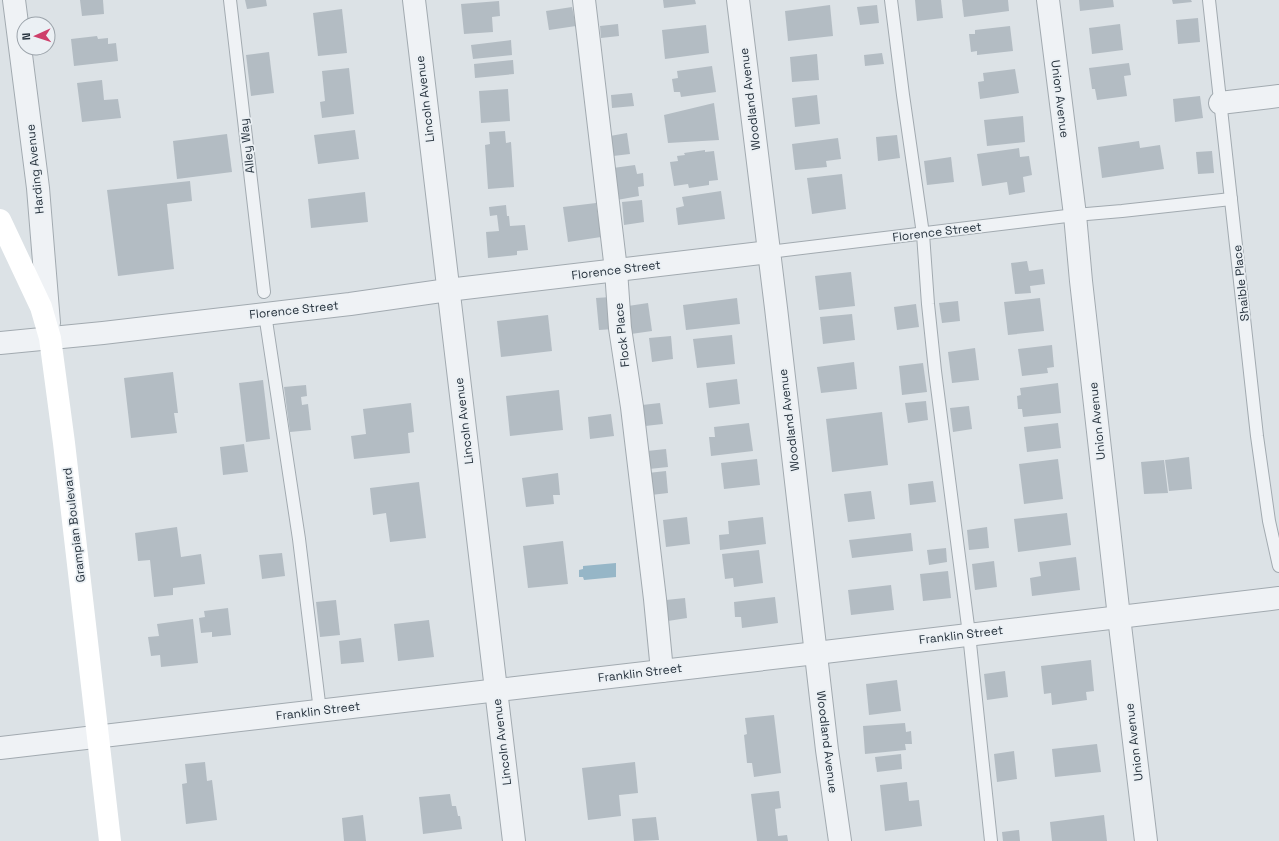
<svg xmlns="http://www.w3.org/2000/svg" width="1279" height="841" font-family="'Space Grotesk',sans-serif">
<rect width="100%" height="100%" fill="#dce2e6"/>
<!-- water -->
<polygon fill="#96b6c7" points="616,563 616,577 584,580 583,577 579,577 579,570 583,569 583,566"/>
<!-- building -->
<g fill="#b3bcc3">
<polygon points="80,0 103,0 104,14 82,16"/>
<polygon points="245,0 266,0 267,6 247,9"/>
<polygon points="663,0 695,0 696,4 664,8"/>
<polygon points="915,0 941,0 943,18 917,21"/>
<polygon points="962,0 1008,0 1009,11 964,17"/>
<polygon points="1079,0 1113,0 1114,7 1080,11"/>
<polygon points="1172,0 1191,0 1192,2 1173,4"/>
<polygon points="499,1 500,16 492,17 493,32 464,34 461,4"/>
<polygon points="830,5 833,36 788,41 785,11"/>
<polygon points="877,5 879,23 860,25 857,7"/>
<polygon points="572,7 576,26 549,30 546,11"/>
<polygon points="342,9 347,53 318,56 313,13"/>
<polygon points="1198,18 1200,42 1178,44 1176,20"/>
<polygon points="618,24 619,36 601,38 600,26"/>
<polygon points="1120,24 1123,50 1092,54 1089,28"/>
<polygon points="706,25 709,53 665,59 662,30"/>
<polygon points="1010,26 1013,51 977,55 977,51 971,52 969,34 975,34 975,30"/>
<polygon points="97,36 98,39 108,38 108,44 116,43 118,61 74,66 71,39"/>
<polygon points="511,40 512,55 473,59 471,45"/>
<polygon points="269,52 274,93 251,96 246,55"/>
<polygon points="882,53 884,64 865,66 864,55"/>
<polygon points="817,54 819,80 792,82 790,57"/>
<polygon points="513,60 514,74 475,78 474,64"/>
<polygon points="1129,63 1131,75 1124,76 1127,96 1097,100 1095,89 1092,89 1089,68"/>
<polygon points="712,66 716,92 681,97 680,92 674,92 672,79 678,78 677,71"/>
<polygon points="349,68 354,114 322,118 320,102 325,101 322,71"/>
<polygon points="1015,69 1019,93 980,99 978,82 984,81 983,73"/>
<polygon points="102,80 104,100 118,99 121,118 82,122 77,83"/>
<polygon points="508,89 510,121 481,123 479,91"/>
<polygon points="632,93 634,106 612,108 611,95"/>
<polygon points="817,95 820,124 795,127 792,98"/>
<polygon points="1200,96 1203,118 1175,122 1173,99"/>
<polygon points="714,103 719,140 668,143 664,115"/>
<polygon points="1023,116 1025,142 987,146 984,120"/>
<polygon points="355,130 359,159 318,164 314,135"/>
<polygon points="505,131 506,143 511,142 514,187 488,189 485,145 490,144 489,132"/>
<polygon points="627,133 630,154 613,156 610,136"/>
<polygon points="227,134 232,172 177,179 173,141"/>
<polygon points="897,135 900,158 878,161 876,137"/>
<polygon points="838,138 841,159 826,161 827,167 795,170 792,144"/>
<polygon points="1139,141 1140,148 1160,145 1164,169 1102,178 1098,147"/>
<polygon points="1019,148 1020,157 1029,156 1032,175 1023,177 1025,192 1009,195 1007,182 982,186 977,154"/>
<polygon points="705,150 705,152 714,151 718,180 709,181 709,185 689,188 688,184 674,186 670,162 678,161 677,156 685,155 684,153"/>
<polygon points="1212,151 1214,173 1198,174 1196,152"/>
<polygon points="951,157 954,182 927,185 924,161"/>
<polygon points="635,165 637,174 643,173 644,186 638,187 639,196 617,200 613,168"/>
<polygon points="842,174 846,209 812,214 807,178"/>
<polygon points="190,181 192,201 167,204 174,269 118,276 107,190"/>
<polygon points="721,191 725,219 678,225 676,208 684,206 682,197"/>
<polygon points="365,192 368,222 311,228 308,199"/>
<polygon points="642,200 644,222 624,225 622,202"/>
<polygon points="596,203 601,237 568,242 563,207"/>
<polygon points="506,205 507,216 509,216 510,226 525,225 528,250 517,251 517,255 488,258 486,232 499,231 497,215 490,216 489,207"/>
<polygon points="1027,261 1029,271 1043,269 1045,284 1030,286 1031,293 1015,294 1011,263"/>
<polygon points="851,272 855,306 819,310 815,276"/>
<polygon points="611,297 614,329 599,330 596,298"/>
<polygon points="737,298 740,324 686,330 683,305"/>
<polygon points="1040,298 1044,331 1008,335 1004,302"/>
<polygon points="958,301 960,321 942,323 939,303"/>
<polygon points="648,303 652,331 631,334 628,306"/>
<polygon points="916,304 919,327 897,330 894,307"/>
<polygon points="852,314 855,340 823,344 820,317"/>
<polygon points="548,315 552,351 501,357 497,321"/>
<polygon points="732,335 735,364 697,368 693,339"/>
<polygon points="671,336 673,359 652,362 649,338"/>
<polygon points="1052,345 1054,367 1047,368 1048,373 1022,376 1018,349"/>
<polygon points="975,348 979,380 952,383 948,352"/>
<polygon points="854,362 857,389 821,393 817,367"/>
<polygon points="923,363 927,392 902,395 899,366"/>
<polygon points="173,372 178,413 174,413 177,433 131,438 124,378"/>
<polygon points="737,379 740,404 709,408 706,383"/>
<polygon points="263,380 270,439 246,442 239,383"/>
<polygon points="1058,383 1061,413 1023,417 1022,409 1018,409 1017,396 1021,395 1020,388"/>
<polygon points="306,385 307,396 301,397 302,405 308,404 311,430 290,432 284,387"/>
<polygon points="559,390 563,430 510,436 506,396"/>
<polygon points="926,401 928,420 908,423 905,403"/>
<polygon points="411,403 414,432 408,433 410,453 354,459 351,436 366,434 363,409"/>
<polygon points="660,403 663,424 645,426 642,405"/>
<polygon points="969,406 972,429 953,432 950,408"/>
<polygon points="882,412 888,465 832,472 826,419"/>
<polygon points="611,414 614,436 590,439 588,417"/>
<polygon points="749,423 753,451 711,456 709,437 715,437 714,427"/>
<polygon points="1058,423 1061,448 1027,452 1024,427"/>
<polygon points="244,444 248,472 223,475 220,447"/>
<polygon points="666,449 668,467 649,469 647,451"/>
<polygon points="1189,457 1192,489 1169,491 1165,460"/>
<polygon points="757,459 760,485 724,489 721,463"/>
<polygon points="1058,459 1063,499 1024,504 1019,464"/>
<polygon points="1164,460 1168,493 1144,494 1141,462"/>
<polygon points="666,471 668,493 651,495 648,473"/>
<polygon points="558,473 560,495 553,495 554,504 526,507 522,478"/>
<polygon points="933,481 936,502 910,505 908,484"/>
<polygon points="419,482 426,538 390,542 386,513 373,515 370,488"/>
<polygon points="871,491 875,519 848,522 844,494"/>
<polygon points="1067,513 1071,545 1018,552 1014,519"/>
<polygon points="687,517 690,544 666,547 663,520"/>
<polygon points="763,517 766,544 720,550 719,535 729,534 728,521"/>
<polygon points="177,527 181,557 201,554 205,584 173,588 173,595 154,597 150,560 138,561 135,533"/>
<polygon points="987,527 989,548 969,550 967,530"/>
<polygon points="911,533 913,551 852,558 849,540"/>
<polygon points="563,541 568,584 528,588 523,546"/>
<polygon points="946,548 947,562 929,565 927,550"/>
<polygon points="759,550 763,583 734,587 733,578 725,579 722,554"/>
<polygon points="282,553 285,576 262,579 259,555"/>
<polygon points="1076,557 1080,590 1032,596 1030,578 1041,576 1039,562"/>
<polygon points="994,561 997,587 975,590 972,564"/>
<polygon points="948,571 951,598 923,601 920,574"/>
<polygon points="891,585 894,610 851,615 848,590"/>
<polygon points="775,597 778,623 742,628 741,617 735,617 734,602"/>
<polygon points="685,598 687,618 668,621 666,600"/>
<polygon points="336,600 340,635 320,637 316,602"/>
<polygon points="228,608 231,635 212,637 212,632 201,633 199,618 205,617 204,611"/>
<polygon points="193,619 198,663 161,667 160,655 151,656 148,637 159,636 157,624"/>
<polygon points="429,620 434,657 398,661 394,624"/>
<polygon points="361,638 364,662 341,664 339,641"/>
<polygon points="1091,660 1094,691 1086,692 1087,700 1052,705 1051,693 1044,694 1041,666"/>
<polygon points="1005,671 1008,697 987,700 984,674"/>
<polygon points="897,680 901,711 869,715 866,684"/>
<polygon points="774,715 781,773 754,777 752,763 747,763 744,735 747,734 745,718"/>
<polygon points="905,723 906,732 911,731 912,744 905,744 906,750 865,754 863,726"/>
<polygon points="1097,744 1101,772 1055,777 1052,749"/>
<polygon points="1014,751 1017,779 997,782 994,754"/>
<polygon points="901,754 902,769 877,772 875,757"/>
<polygon points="205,762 207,781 212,780 217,820 186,824 182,784 187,783 185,764"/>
<polygon points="635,762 638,793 619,795 621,816 588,820 582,768"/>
<polygon points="907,782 909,801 919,800 922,826 885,831 880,785"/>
<polygon points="779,791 781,808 775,809 778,836 787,835 788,841 757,841 751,794"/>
<polygon points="450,794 452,806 456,806 458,816 460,816 462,829 423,834 419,797"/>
<polygon points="363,815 366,841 344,841 342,818"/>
<polygon points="1104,815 1107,841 1052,841 1050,822"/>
<polygon points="656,817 659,840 634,841 632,819"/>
<polygon points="1019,830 1020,841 1003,841 1002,832"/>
</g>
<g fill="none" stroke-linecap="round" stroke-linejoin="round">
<defs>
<g id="lane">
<polyline points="230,0 264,292"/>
<polyline points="891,0 903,95 923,234 928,304 935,371 969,634 991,841"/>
<polyline points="1209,0 1257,436 1269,521 1279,566"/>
<polyline points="769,252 1075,215 1122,211 1231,199"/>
<polyline points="265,314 299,539 320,711"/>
</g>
<g id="street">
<polyline points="14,0 38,188 49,323"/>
<polyline points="414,0 514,841"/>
<polyline points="584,0 616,270 620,328 632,407 655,599 662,671"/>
<polyline points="738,0 776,308 827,750 840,841"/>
<polyline points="1048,0 1075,215 1081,281 1119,617 1146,841"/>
<polyline points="1220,103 1279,96"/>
<polyline points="0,343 103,333 350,304 448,290 769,252"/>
<polyline points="0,748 816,653 1279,598"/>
</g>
</defs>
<!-- lane casing -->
<use href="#lane" stroke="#a2aab0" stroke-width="14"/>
<!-- street casing -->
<use href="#street" stroke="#a2aab0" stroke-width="24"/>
<!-- lane -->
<use href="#lane" stroke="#eff2f5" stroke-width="12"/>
<!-- street -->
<use href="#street" stroke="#eff2f5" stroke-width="22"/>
<!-- secondary -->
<polyline stroke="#fff" stroke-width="22" points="0,220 41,307 50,338 64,443 110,841"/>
</g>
<g text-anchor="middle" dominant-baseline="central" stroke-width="3.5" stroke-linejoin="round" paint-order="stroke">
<!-- street labels -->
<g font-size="12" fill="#26323d" stroke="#ebf0f4">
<text transform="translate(425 99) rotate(-97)">Lincoln Avenue</text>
<text transform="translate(750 99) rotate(-97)">Woodland Avenue</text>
<text transform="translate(1060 99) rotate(83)">Union Avenue</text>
<text transform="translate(247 146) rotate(-97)">Alley Way</text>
<text transform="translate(35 169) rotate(-96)">Harding Avenue</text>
<text transform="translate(937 232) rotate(-7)">Florence Street</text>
<text transform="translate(616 270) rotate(-7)">Florence Street</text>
<text transform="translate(1241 283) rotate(-96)">Shaible Place</text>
<text transform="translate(294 310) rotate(-6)">Florence Street</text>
<text transform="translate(622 335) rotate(-96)">Flock Place</text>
<text transform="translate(789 420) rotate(-97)">Woodland Avenue</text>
<text transform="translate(464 421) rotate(-97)">Lincoln Avenue</text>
<text transform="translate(1097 421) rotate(-96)">Union Avenue</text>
<text transform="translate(74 525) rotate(-97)">Grampian Boulevard</text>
<text transform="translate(961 635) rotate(-7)">Franklin Street</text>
<text transform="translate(640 673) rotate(-7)">Franklin Street</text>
<text transform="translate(318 711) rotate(-7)">Franklin Street</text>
<text transform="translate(502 742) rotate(-97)">Lincoln Avenue</text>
<text transform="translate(827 742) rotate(83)">Woodland Avenue</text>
<text transform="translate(1134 742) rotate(-97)">Union Avenue</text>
</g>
</g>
<!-- north arrow -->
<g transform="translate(36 36) rotate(267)"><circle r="19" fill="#ebf0f4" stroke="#9ca4ab"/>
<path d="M0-3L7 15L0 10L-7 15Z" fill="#ce3e6a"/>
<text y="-6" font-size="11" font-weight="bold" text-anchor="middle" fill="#26323d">N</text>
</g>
</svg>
